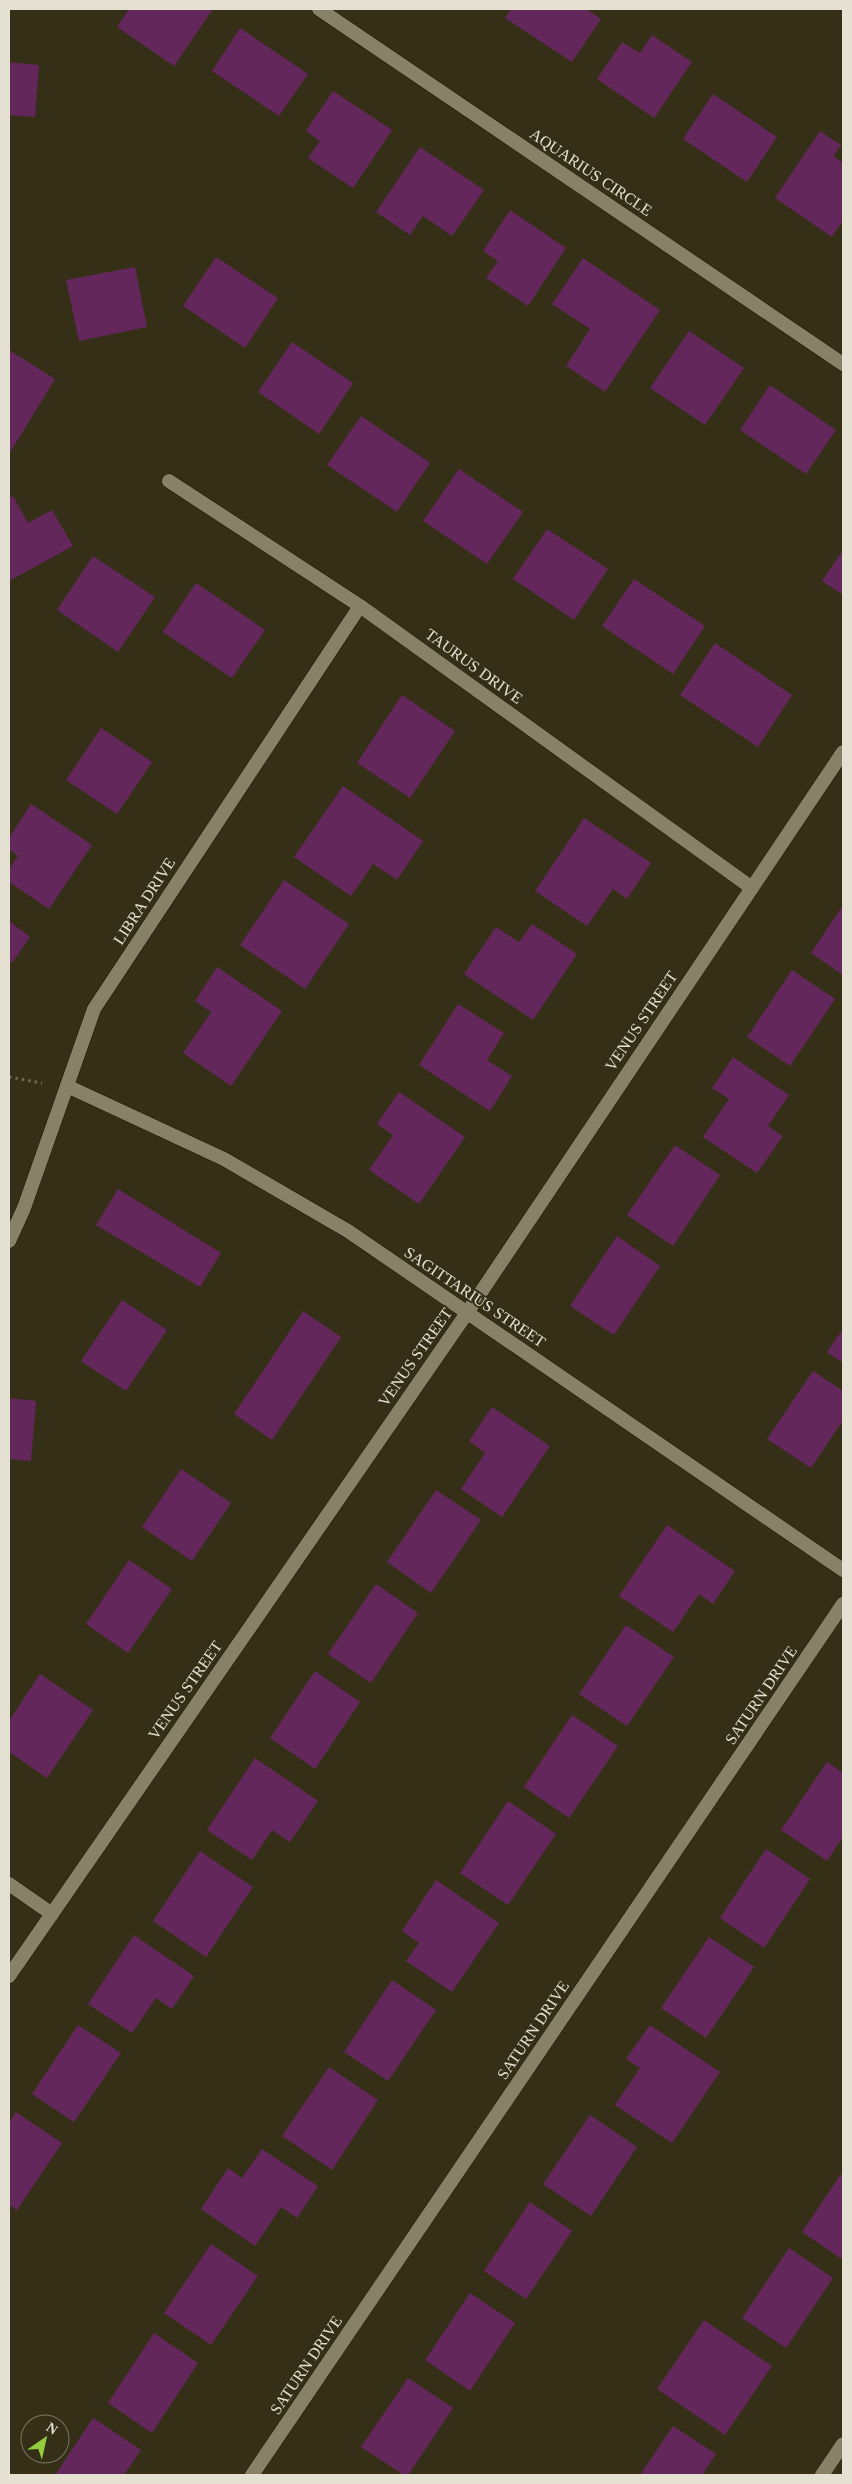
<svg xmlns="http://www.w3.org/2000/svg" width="852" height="2484" font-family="'Times New Roman',serif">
<rect width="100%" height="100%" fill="#352f18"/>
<!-- building -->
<g fill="#64275b">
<polygon points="129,9 213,9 174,66 117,27"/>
<polygon points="511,9 586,9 601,19 572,62 505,18"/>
<polygon points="240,28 308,74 279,116 212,71"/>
<polygon points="652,35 692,62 654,118 597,79 622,42 640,53"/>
<polygon points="9,62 39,65 35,117 9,115"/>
<polygon points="333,91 392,130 353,188 308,158 320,141 306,131"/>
<polygon points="713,94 777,137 747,182 683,139"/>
<polygon points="820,131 841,145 833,156 843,163 843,220 832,237 775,198"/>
<polygon points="420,147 484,190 452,236 423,216 410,235 376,212"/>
<polygon points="510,210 566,248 528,306 486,278 498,261 483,251"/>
<polygon points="216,257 278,298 245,348 183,306"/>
<polygon points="583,258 660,310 605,392 566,366 590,329 552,304"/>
<polygon points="135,267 147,327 79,341 66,280"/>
<polygon points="689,331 744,368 705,425 650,388"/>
<polygon points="292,342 353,383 319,434 258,392"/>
<polygon points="9,350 55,379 9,454"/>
<polygon points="770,385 836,430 806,474 740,430"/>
<polygon points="361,416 430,463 397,512 327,465"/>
<polygon points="459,469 523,512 487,564 423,521"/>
<polygon points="13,496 28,523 52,510 73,546 9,581 9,498"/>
<polygon points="547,529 608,569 574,620 513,579"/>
<polygon points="843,550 843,595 822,581"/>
<polygon points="93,556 155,597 118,652 57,610"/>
<polygon points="634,579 705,626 673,674 602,626"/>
<polygon points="196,583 265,630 232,678 163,632"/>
<polygon points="715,643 792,695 758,747 680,695"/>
<polygon points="402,695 455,731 410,798 357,763"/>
<polygon points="101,728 152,762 117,814 66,780"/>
<polygon points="343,786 423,841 397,880 373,864 351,896 294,857"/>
<polygon points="31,804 92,845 49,909 9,882 9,869 18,856 9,849 9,838"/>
<polygon points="584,818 651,863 627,899 613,889 587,926 535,891"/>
<polygon points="284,880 349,924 305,989 240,945"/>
<polygon points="843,905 843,975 811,953"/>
<polygon points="9,921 30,937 12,963 9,961"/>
<polygon points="532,924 577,954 533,1020 464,974 496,927 519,942"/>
<polygon points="217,967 282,1011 231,1086 183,1053 211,1012 195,1001"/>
<polygon points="792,970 835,999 790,1066 747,1037"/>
<polygon points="458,1004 504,1033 487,1060 512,1076 490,1111 419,1065"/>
<polygon points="733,1057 789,1095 768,1126 783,1136 757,1173 703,1137 729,1099 712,1088"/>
<polygon points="399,1092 465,1137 419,1204 369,1170 393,1135 377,1124"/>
<polygon points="675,1145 720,1175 673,1246 627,1215"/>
<polygon points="118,1189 221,1253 200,1287 96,1225"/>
<polygon points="617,1236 660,1266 614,1335 570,1306"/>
<polygon points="122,1300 167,1330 126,1391 81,1361"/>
<polygon points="303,1311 341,1337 272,1440 234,1414"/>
<polygon points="843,1329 843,1363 827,1352"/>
<polygon points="813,1371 843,1391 843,1420 811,1468 767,1439"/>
<polygon points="9,1398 36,1401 31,1461 9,1459"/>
<polygon points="492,1407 550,1446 502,1517 461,1489 485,1453 469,1441"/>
<polygon points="181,1469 231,1503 192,1561 142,1527"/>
<polygon points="436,1490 481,1520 431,1593 387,1562"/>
<polygon points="667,1525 735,1571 713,1604 699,1594 673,1632 619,1596"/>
<polygon points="129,1560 172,1589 128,1653 86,1624"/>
<polygon points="376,1584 418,1613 371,1683 328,1654"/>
<polygon points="626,1625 674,1657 627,1726 579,1694"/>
<polygon points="315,1671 360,1702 315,1769 270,1738"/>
<polygon points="40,1674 93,1710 47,1778 9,1752 9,1721"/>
<polygon points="572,1715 618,1746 569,1818 524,1787"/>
<polygon points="255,1758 318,1801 290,1842 272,1830 252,1860 207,1830"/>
<polygon points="827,1762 843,1773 843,1837 827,1861 781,1830"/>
<polygon points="508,1801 556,1834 508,1905 460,1873"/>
<polygon points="766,1849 810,1879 764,1948 720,1918"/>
<polygon points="200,1851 253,1887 206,1957 153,1921"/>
<polygon points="436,1880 499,1923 452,1992 406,1961 419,1943 402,1931"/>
<polygon points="134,1935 194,1976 172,2009 156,1998 132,2033 88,2004"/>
<polygon points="709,1937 754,1967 706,2038 661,2008"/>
<polygon points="392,1980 436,2010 388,2081 344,2052"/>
<polygon points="78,2025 121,2053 74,2122 32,2094"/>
<polygon points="650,2025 720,2072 672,2143 615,2105 640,2068 626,2059"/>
<polygon points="329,2067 378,2100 332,2170 282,2136"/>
<polygon points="16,2112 62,2143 17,2210 9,2205 9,2123"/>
<polygon points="590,2115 637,2147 591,2216 543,2184"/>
<polygon points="262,2149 318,2186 297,2218 281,2207 255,2246 201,2209 228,2168 242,2178"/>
<polygon points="843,2171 843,2260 802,2232"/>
<polygon points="530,2202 572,2231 526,2299 484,2271"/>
<polygon points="211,2244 258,2276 211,2345 164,2313"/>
<polygon points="789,2248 833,2278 786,2348 742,2318"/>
<polygon points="470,2293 515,2323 470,2391 425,2360"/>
<polygon points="704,2320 772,2366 725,2435 657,2389"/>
<polygon points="154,2333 198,2363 152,2433 108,2403"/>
<polygon points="408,2378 453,2408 408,2475 404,2475 361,2447"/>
<polygon points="93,2418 141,2450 124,2475 55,2475"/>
<polygon points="673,2426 716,2454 702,2475 640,2475"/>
</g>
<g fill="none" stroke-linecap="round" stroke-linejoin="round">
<defs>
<g id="minor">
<polyline points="319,9 843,364"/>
<polyline points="169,481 360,606 752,888"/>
<polyline points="67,1086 224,1159 348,1231 843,1570"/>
<polyline points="9,1241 24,1208 94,1009 360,606"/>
<polyline points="9,1884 52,1914"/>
<polyline points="9,1976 467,1313 843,752"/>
<polyline points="252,2475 843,1604"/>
<polyline points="822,2475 843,2444"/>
</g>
</defs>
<!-- minor casing -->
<use href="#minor" stroke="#1d1702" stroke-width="15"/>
<!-- path -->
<polyline stroke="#6f6a56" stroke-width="3" stroke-dasharray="2.5 4" stroke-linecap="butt" points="9,1077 42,1083"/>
<!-- minor -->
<use href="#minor" stroke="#878167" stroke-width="14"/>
</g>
<g text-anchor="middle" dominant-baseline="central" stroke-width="4" stroke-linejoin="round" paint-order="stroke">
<!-- street labels -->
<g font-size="16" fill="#e4e1d3" stroke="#352f18">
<text transform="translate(591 172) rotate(34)">AQUARIUS CIRCLE</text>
<text transform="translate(474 666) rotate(36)">TAURUS DRIVE</text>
<text transform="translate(144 901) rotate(-57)">LIBRA DRIVE</text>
<text transform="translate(641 1021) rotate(-56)">VENUS STREET</text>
<text transform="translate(475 1297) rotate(34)">SAGITTARIUS STREET</text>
<text transform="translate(415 1357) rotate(-55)">VENUS STREET</text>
<text transform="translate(185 1690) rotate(-55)">VENUS STREET</text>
<text transform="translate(761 1695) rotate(-56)">SATURN DRIVE</text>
<text transform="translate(533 2030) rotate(-56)">SATURN DRIVE</text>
<text transform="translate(306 2365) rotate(-56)">SATURN DRIVE</text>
</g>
</g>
<!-- border -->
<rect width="852" height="2484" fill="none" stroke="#e4e1d3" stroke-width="20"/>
<!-- north arrow -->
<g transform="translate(45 2439) rotate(34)"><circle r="24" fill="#352f18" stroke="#7b7663"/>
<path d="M0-4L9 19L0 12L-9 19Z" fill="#93cd3e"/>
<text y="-8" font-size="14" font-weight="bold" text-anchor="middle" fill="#e4e1d3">N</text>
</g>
</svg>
